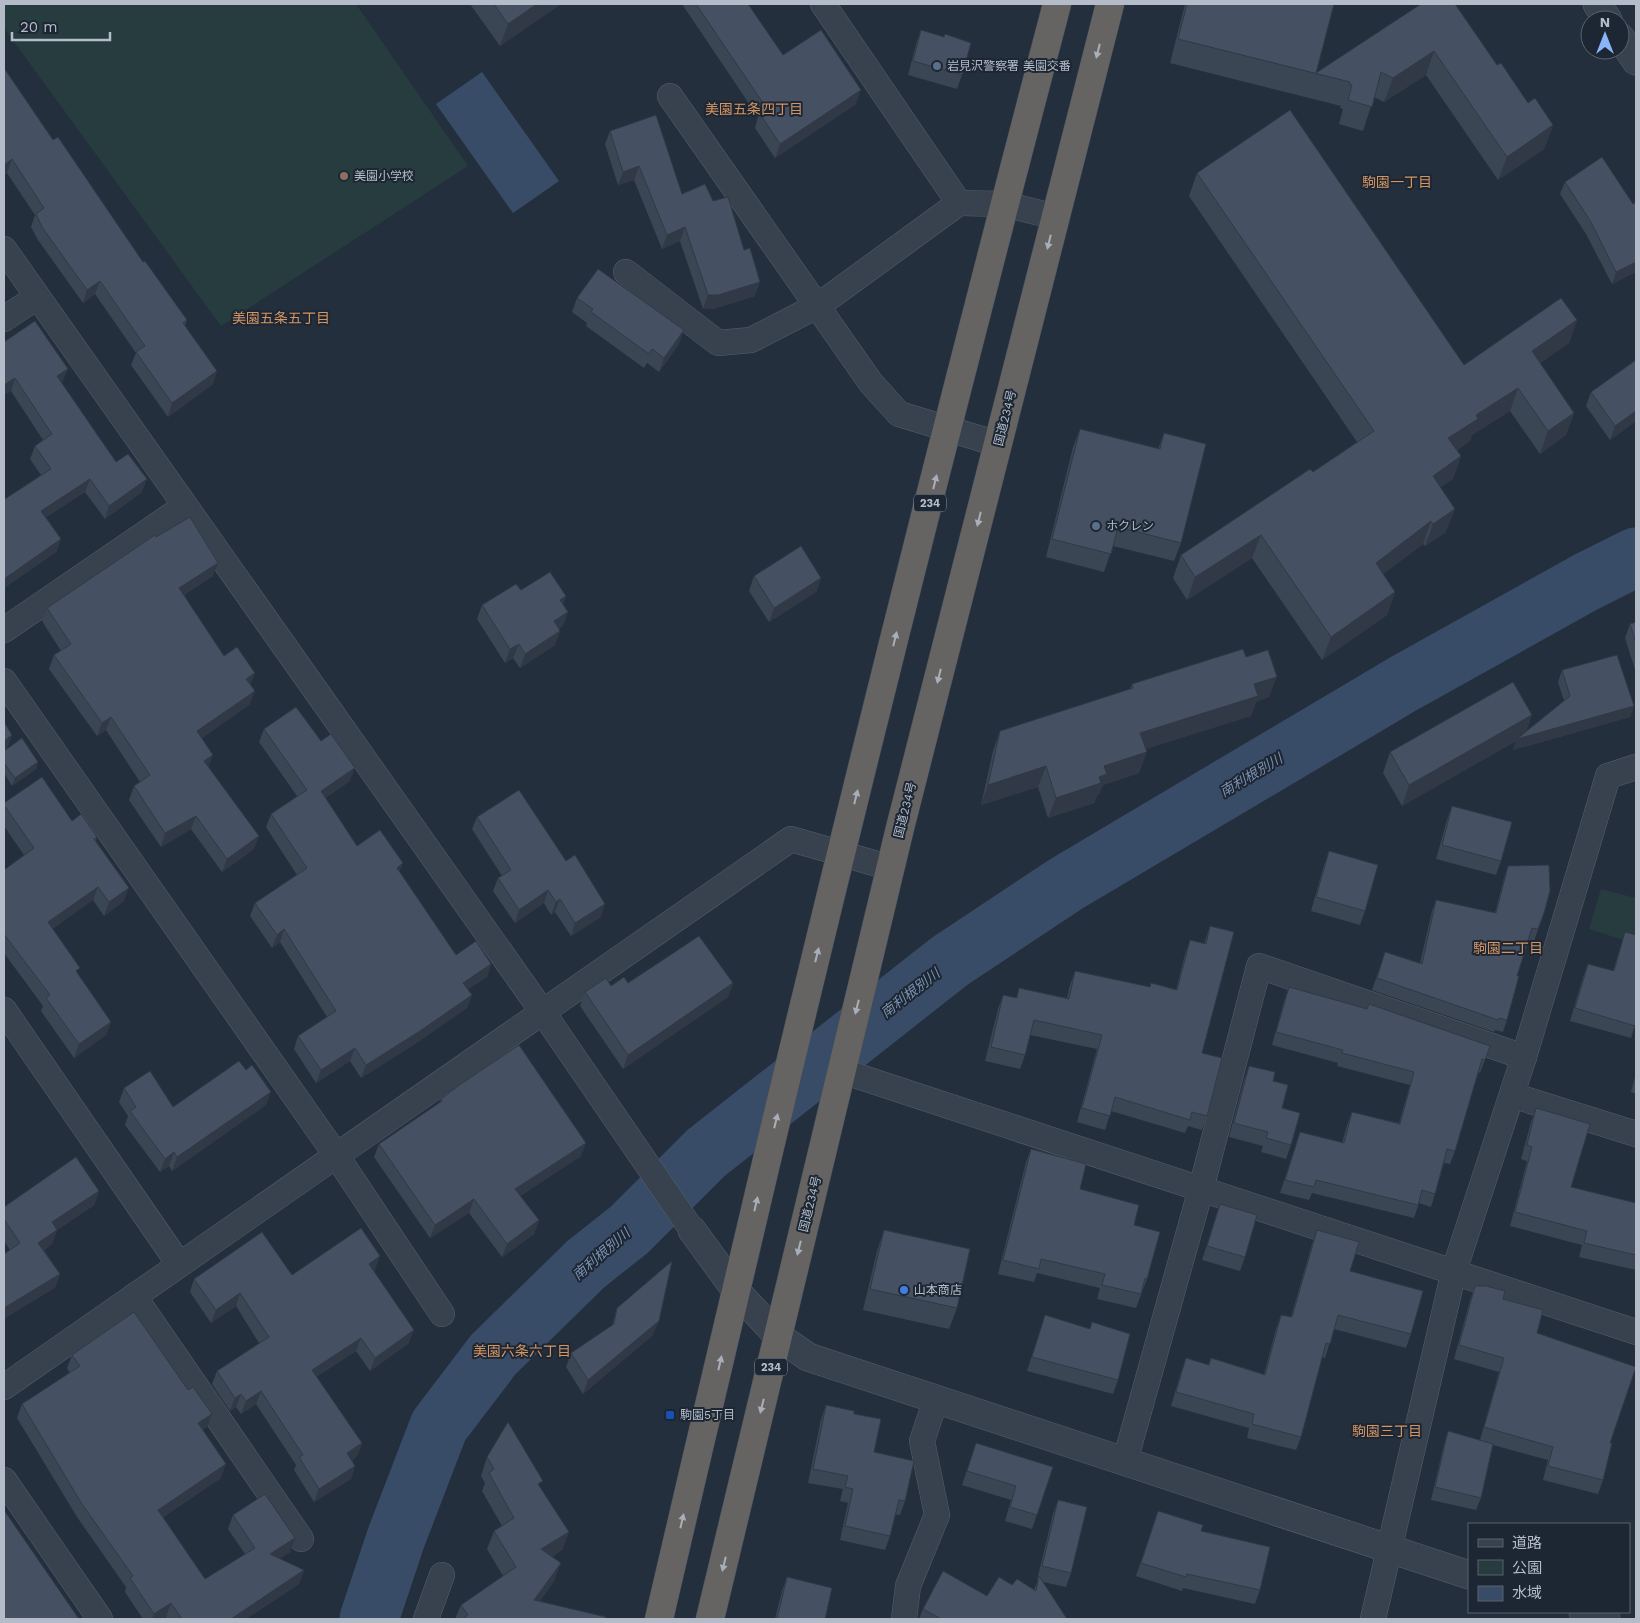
<svg xmlns="http://www.w3.org/2000/svg" width="1640" height="1623" font-family="'Work Sans','Noto Sans JP',sans-serif">
<rect width="100%" height="100%" fill="#242f3e"/>
<!-- green -->
<g fill="#263c3f">
<polygon points="4,4 356,4 468,166 221,326 4,28"/>
<polygon points="1601,889 1636,898 1636,944 1589,929"/>
</g>
<!-- water -->
<polygon fill="#394c67" points="482,72 559,181 513,213 436,104"/>
<g fill="none" stroke-linecap="round" stroke-linejoin="round">
<!-- river -->
<polyline stroke="#394c67" stroke-width="59" points="369,1619 396,1538 439,1426 493,1355 586,1264 629,1230 706,1153 950,961 1066,884 1403,684 1586,582 1636,557"/>
<defs>
<g id="minor">
<polyline points="823,4 959,203 1004,204 1056,217"/>
<polyline points="670,96 871,383 899,414 998,444"/>
<polyline points="4,249 542,1011 692,1230"/>
<polyline points="626,272 718,343 751,340 819,305 959,203"/>
<polyline points="4,319 37,297"/>
<polyline points="4,630 185,506"/>
<polyline points="4,681 336,1155 442,1314"/>
<polyline points="4,1010 179,1264"/>
<polyline points="842,1071 1636,1332"/>
<polyline points="1512,1095 1636,1134"/>
<polyline points="134,1296 301,1539"/>
<polyline points="4,1387 791,839 891,868"/>
<polyline points="1125,1461 1201,1189 1259,966 1524,1057"/>
<polyline points="4,1480 100,1619"/>
<polyline points="426,1619 442,1575"/>
<polyline points="904,1619 908,1586 937,1515 922,1441 936,1399"/>
<polyline points="1373,1619 1454,1271 1524,1057 1608,776 1636,767"/>
</g>
<g id="tertiary">
<polyline points="1597,4 1608,20"/>
<polyline points="1620,37 1636,61"/>
<polyline points="692,1230 737,1292 778,1336 808,1357 1469,1575"/>
<polyline points="1583,1612 1606,1619"/>
</g>
<g id="trunk">
<path d="M 659,1619 C 694,1470 728,1321 764,1172 C 857,781 955,392 1057,4"/>
<polyline points="710,1619 900,828 1110,4"/>
</g>
</defs>
<!-- minor casing -->
<use href="#minor" stroke="#565f6c" stroke-width="26"/>
<!-- tertiary casing -->
<use href="#tertiary" stroke="#565f6c" stroke-width="29"/>
<!-- trunk casing -->
<use href="#trunk" stroke="#434c59" stroke-width="29"/>
<!-- minor -->
<use href="#minor" stroke="#38414e" stroke-width="25"/>
<!-- tertiary -->
<use href="#tertiary" stroke="#38414e" stroke-width="28"/>
<!-- trunk -->
<use href="#trunk" stroke="#656462" stroke-width="28"/>
</g>
<!-- wall -->
<g fill="#3b4654">
<polygon points="470,4 561,4 500,46"/>
<polygon points="682,4 748,4 783,55 856,104 775,158 755,128 758,117"/>
<polygon points="1185,4 1334,4 1316,73 1421,4 1497,65 1528,103 1553,125 1544,149 1498,180 1426,75 1384,102 1374,97 1363,131 1339,124 1343,109 1340,108 1341,106 1170,63"/>
<polygon points="921,30 944,37 962,75 957,89 908,75 916,44"/>
<polygon points="4,68 53,140 143,262 187,320 185,325 213,384 168,417 131,365 136,353 95,294 83,303 38,240 31,227 35,215 7,173"/>
<polygon points="610,131 682,194 755,296 713,309 703,309 680,241 662,249 634,180 618,185 605,144"/>
<polygon points="1197,173 1464,365 1577,320 1569,343 1540,363 1574,413 1566,435 1540,454 1510,411 1472,435 1470,441 1457,450 1461,456 1453,479 1440,487 1446,532 1425,546 1423,544 1383,574 1395,592 1387,615 1322,660 1252,558 1187,600 1173,578 1181,555 1313,472 1357,442 1189,196"/>
<polygon points="1565,182 1633,204 1636,202 1636,272 1612,284 1586,234 1560,194"/>
<polygon points="577,298 679,344 659,372 647,363 644,368 586,326 587,323 572,312"/>
<polygon points="4,342 63,381 61,383 116,462 142,492 105,519 85,492 46,517 61,539 56,552 4,588 4,497 5,499 41,475 30,459 35,446 43,440 11,391"/>
<polygon points="1591,392 1636,421 1610,440 1586,406"/>
<polygon points="1080,429 1158,449 1164,433 1181,543 1174,561 1113,546 1104,572 1046,557 1073,447"/>
<polygon points="156,537 213,576 184,595 224,656 251,685 250,704 202,738 209,767 254,849 222,872 191,829 161,847 129,800 134,786 140,782 106,730 97,736 49,669 54,655 61,651 42,621 47,608"/>
<polygon points="754,576 821,578 816,592 769,622 749,591"/>
<polygon points="521,590 566,596 563,604 568,612 563,626 559,629 560,631 555,645 520,668 513,658 505,663 477,619 482,605"/>
<polygon points="1636,622 1636,673 1625,638 1630,624"/>
<polygon points="1246,657 1269,697 1256,702 1251,716 1145,749 1139,773 1103,785 1099,794 1097,795 1094,803 1048,818 1038,787 981,805 993,751 1000,731 1130,689 1132,684"/>
<polygon points="1562,670 1634,706 1630,717 1513,750 1516,741 1402,806 1383,773 1390,752 1526,731 1564,701 1558,682"/>
<polygon points="4,722 12,735 7,748 38,762 36,769 12,786 4,773"/>
<polygon points="264,729 350,781 325,798 357,846 400,872 456,955 491,964 487,977 468,989 472,995 467,1008 415,1044 361,1078 350,1061 316,1083 294,1049 298,1036 327,1017 280,942 272,948 250,916 255,903 297,875 266,827 271,814 297,796 259,742"/>
<polygon points="4,803 72,821 97,837 96,841 124,901 104,916 93,900 52,929 78,974 111,1022 106,1035 74,1058 41,1011 43,1006 4,953 4,870 24,855 4,826"/>
<polygon points="1452,806 1501,861 1496,875 1436,859 1447,820"/>
<polygon points="477,817 601,917 571,936 555,912 551,915 544,903 515,923 493,891 498,878 502,876 472,829"/>
<polygon points="1329,851 1365,911 1360,925 1311,911 1324,865"/>
<polygon points="1508,866 1544,913 1534,941 1529,940 1517,976 1507,1020 1503,1032 1495,1030 1494,1032 1372,990 1385,952 1420,963 1432,911 1436,900 1495,913 1504,878"/>
<polygon points="1210,926 1202,1053 1207,1116 1202,1130 1188,1126 1185,1133 1111,1111 1105,1130 1077,1122 1097,1049 1030,1035 1025,1055 1020,1069 985,1061 998,1009 1003,995 1016,998 1019,988 1067,998 1070,985 1075,971 1150,987 1176,990 1185,954 1190,940 1204,944"/>
<polygon points="1625,932 1636,1022 1631,1038 1570,1021 1583,977 1588,964 1613,971"/>
<polygon points="628,983 733,983 728,997 623,1069 580,1006 585,992 611,986"/>
<polygon points="1289,987 1490,1046 1480,1073 1478,1072 1455,1151 1450,1164 1444,1163 1435,1194 1431,1207 1419,1203 1414,1218 1312,1193 1309,1200 1280,1193 1300,1132 1342,1143 1347,1125 1352,1112 1399,1123 1410,1085 1337,1066 1338,1063 1272,1045 1284,1001"/>
<polygon points="1249,1066 1273,1081 1282,1108 1291,1145 1286,1159 1261,1152 1263,1146 1229,1137 1244,1080"/>
<polygon points="246,1070 266,1105 172,1171 169,1166 160,1172 125,1125 128,1116 119,1102 124,1088 173,1107"/>
<polygon points="1636,1073 1636,1094 1631,1092"/>
<polygon points="441,1099 581,1156 520,1196 539,1220 534,1234 502,1257 469,1213 430,1238 374,1157 379,1144 439,1103"/>
<polygon points="1536,1108 1571,1187 1636,1203 1636,1270 1579,1257 1582,1245 1510,1226 1527,1161 1521,1159 1531,1122"/>
<polygon points="1031,1149 1080,1189 1134,1225 1147,1279 1136,1308 1097,1299 1100,1288 1037,1273 1034,1282 998,1274 1026,1162"/>
<polygon points="99,1191 94,1205 57,1230 52,1244 44,1250 60,1274 55,1288 10,1250 4,1241 4,1207"/>
<polygon points="1220,1204 1245,1257 1240,1271 1202,1260"/>
<polygon points="884,1230 957,1308 949,1329 863,1310 877,1251"/>
<polygon points="1317,1230 1350,1271 1411,1334 1406,1348 1334,1329 1325,1358 1322,1357 1301,1437 1296,1450 1247,1438 1249,1428 1171,1406 1181,1372 1186,1358 1208,1365 1211,1358 1264,1374 1276,1329 1281,1315 1291,1317 1312,1244"/>
<polygon points="375,1270 374,1271 409,1343 370,1371 356,1351 316,1377 362,1443 357,1456 352,1460 355,1466 351,1479 314,1502 294,1470 296,1465 256,1404 241,1414 236,1407 230,1411 212,1384 217,1371 259,1343 236,1306 211,1323 190,1292 194,1279 292,1275"/>
<polygon points="1475,1286 1503,1299 1537,1333 1610,1443 1603,1480 1598,1494 1543,1480 1548,1460 1493,1445 1481,1498 1476,1510 1431,1500 1444,1444 1448,1431 1480,1440 1499,1372 1454,1359 1470,1300"/>
<polygon points="617,1308 653,1335 583,1394 566,1367 571,1353 612,1326"/>
<polygon points="1045,1315 1090,1329 1092,1322 1118,1380 1113,1394 1027,1371"/>
<polygon points="72,1355 188,1390 212,1414 207,1427 203,1430 221,1478 163,1517 205,1579 245,1554 228,1529 233,1515 295,1538 290,1552 279,1559 304,1570 299,1584 246,1619 167,1619 166,1617 163,1619 143,1619 125,1592 126,1587 77,1517 17,1418 22,1404 70,1373 67,1368"/>
<polygon points="826,1405 854,1414 874,1452 905,1501 900,1515 895,1514 890,1536 885,1550 840,1540 848,1503 840,1501 843,1489 808,1483 821,1419"/>
<polygon points="976,1443 1053,1467 1032,1529 1005,1521 1011,1500 962,1485"/>
<polygon points="487,1457 540,1487 569,1532 562,1550 552,1557 554,1581 540,1601 605,1619 455,1619 461,1605 503,1576 487,1549 494,1531 502,1526 482,1491 485,1483 481,1476"/>
<polygon points="1058,1500 1071,1573 1066,1587 1043,1582 1067,1619 919,1619 923,1609 987,1596 1012,1585 1034,1590 1038,1580 1037,1580 1053,1514"/>
<polygon points="1158,1511 1201,1531 1260,1590 1255,1604 1183,1588 1182,1591 1136,1576"/>
<polygon points="787,1577 825,1619 775,1619 782,1591"/>
</g>
<!-- shaded-wall -->
<g fill="#303945">
<polygon points="537,4 561,4 500,46 508,24"/>
<polygon points="1434,51 1426,75 1384,102 1393,78"/>
<polygon points="861,90 856,104 775,158 780,144"/>
<polygon points="1553,125 1544,149 1498,180 1507,157"/>
<polygon points="12,159 7,173 4,175 4,165"/>
<polygon points="639,166 634,180 618,185 623,172"/>
<polygon points="685,227 680,241 662,249 667,235"/>
<polygon points="1636,262 1636,272 1612,284 1616,272"/>
<polygon points="100,281 95,294 83,303 87,290"/>
<polygon points="760,282 755,296 713,309 703,309 708,295"/>
<polygon points="1577,320 1569,343 1523,374 1532,351"/>
<polygon points="684,330 679,344 659,372 664,358"/>
<polygon points="68,369 63,381 52,389 57,376"/>
<polygon points="217,371 213,384 168,417 172,403"/>
<polygon points="15,378 11,391 4,395 4,385"/>
<polygon points="1518,388 1510,411 1472,435 1470,441 1440,461 1448,438 1476,415"/>
<polygon points="1636,411 1636,421 1610,440 1615,426"/>
<polygon points="1574,413 1566,435 1540,454 1548,431"/>
<polygon points="1461,456 1453,479 1424,499 1433,476"/>
<polygon points="90,479 85,492 36,524 41,511"/>
<polygon points="147,479 142,492 105,519 109,506"/>
<polygon points="1455,509 1446,532 1425,546 1433,524"/>
<polygon points="1431,521 1423,544 1367,586 1376,563"/>
<polygon points="1261,535 1252,558 1187,600 1195,577"/>
<polygon points="61,539 56,552 4,588 4,579"/>
<polygon points="218,563 213,576 174,601 179,588"/>
<polygon points="821,578 816,592 769,622 774,608"/>
<polygon points="1395,592 1387,615 1322,660 1331,637"/>
<polygon points="566,596 561,610 560,600"/>
<polygon points="568,612 563,626 549,635 554,621"/>
<polygon points="560,631 555,645 520,668 525,654"/>
<polygon points="519,644 513,658 505,663 510,649"/>
<polygon points="255,673 250,686 246,679"/>
<polygon points="1277,677 1269,697 1256,702 1251,716 1133,753 1140,733 1254,684"/>
<polygon points="255,691 250,704 192,745 197,731"/>
<polygon points="1634,706 1630,717 1513,750 1516,741 1402,806 1409,785 1532,715 1525,736"/>
<polygon points="111,717 106,730 97,736 102,723"/>
<polygon points="12,735 7,749 4,751 4,741"/>
<polygon points="1147,752 1139,773 1103,785 1099,794 1097,795 1094,803 1048,818 1056,798 1099,777 1104,766"/>
<polygon points="213,755 208,768 204,761"/>
<polygon points="38,762 36,769 12,786 15,778"/>
<polygon points="1046,766 1038,787 981,805 988,785"/>
<polygon points="355,768 350,781 316,804 321,791"/>
<polygon points="196,816 191,829 161,847 165,833"/>
<polygon points="259,836 254,849 222,872 227,859"/>
<polygon points="403,863 398,876 397,868"/>
<polygon points="98,887 93,900 43,935 48,922"/>
<polygon points="129,888 124,901 104,916 109,902"/>
<polygon points="548,890 544,903 515,923 519,910"/>
<polygon points="560,899 555,912 551,915 556,902"/>
<polygon points="605,904 601,917 571,936 575,923"/>
<polygon points="284,929 280,942 272,948 277,935"/>
<polygon points="491,964 487,977 459,995 463,983"/>
<polygon points="733,983 728,997 623,1069 628,1055"/>
<polygon points="472,995 467,1008 415,1044 361,1078 366,1065"/>
<polygon points="111,1022 106,1035 74,1058 79,1044"/>
<polygon points="355,1048 350,1061 316,1083 321,1070"/>
<polygon points="271,1092 266,1105 172,1171 177,1157"/>
<polygon points="586,1143 581,1156 510,1203 515,1189"/>
<polygon points="174,1152 169,1166 160,1172 165,1159"/>
<polygon points="99,1191 94,1205 47,1236 52,1222"/>
<polygon points="474,1199 469,1213 430,1238 435,1225"/>
<polygon points="539,1220 534,1234 502,1257 507,1244"/>
<polygon points="57,1230 52,1244 33,1257 38,1243"/>
<polygon points="380,1256 375,1270 364,1277 369,1264"/>
<polygon points="60,1274 55,1288 4,1319 4,1308"/>
<polygon points="240,1293 236,1306 211,1323 216,1310"/>
<polygon points="659,1321 653,1335 583,1394 588,1380"/>
<polygon points="414,1330 409,1343 370,1371 375,1358"/>
<polygon points="361,1338 356,1351 307,1383 312,1370"/>
<polygon points="261,1391 256,1404 241,1414 246,1401"/>
<polygon points="241,1394 236,1407 230,1411 235,1398"/>
<polygon points="212,1414 207,1427 193,1437 198,1423"/>
<polygon points="362,1443 357,1456 343,1466 347,1453"/>
<polygon points="226,1464 221,1478 153,1523 158,1510"/>
<polygon points="355,1466 351,1479 314,1502 319,1489"/>
<polygon points="569,1532 562,1550 535,1568 541,1549"/>
<polygon points="295,1538 290,1552 265,1568 270,1554"/>
<polygon points="561,1563 554,1581 528,1618 534,1600"/>
<polygon points="304,1570 299,1584 246,1619 230,1619"/>
<polygon points="171,1603 166,1617 163,1619 152,1619 154,1614"/>
</g>
<!-- building -->
<g fill="#455162" stroke="#303945">
<polygon points="494,4 537,4 508,24"/>
<polygon points="696,4 748,4 783,55 821,30 861,90 780,144 760,114 767,109"/>
<polygon points="1187,4 1334,4 1316,73 1421,4 1455,4 1497,65 1501,63 1528,103 1535,98 1553,125 1507,157 1434,51 1393,78 1381,72 1372,107 1348,100 1352,85 1349,84 1350,82 1178,39"/>
<polygon points="921,30 944,37 945,34 971,43 962,75 913,61"/>
<polygon points="4,68 53,140 58,137 143,262 145,261 187,320 183,323 217,371 172,403 136,352 145,346 100,281 87,290 42,227 36,214 44,208 12,159 4,165"/>
<polygon points="1290,110 1464,365 1561,298 1577,320 1532,351 1574,413 1548,431 1518,388 1476,415 1478,419 1448,438 1461,456 1433,476 1455,509 1433,524 1431,521 1376,563 1395,592 1331,637 1261,535 1195,577 1181,555 1310,469 1313,472 1374,431 1197,173"/>
<polygon points="656,115 682,194 705,184 713,201 728,197 744,250 750,248 760,282 718,295 708,295 685,227 667,235 639,166 623,172 610,131"/>
<polygon points="1602,157 1633,204 1636,202 1636,262 1616,272 1591,222 1565,182"/>
<polygon points="598,269 684,330 664,358 652,349 649,354 591,312 593,309 577,298"/>
<polygon points="35,321 68,369 57,376 116,462 128,454 147,479 109,506 90,479 41,511 61,539 4,579 4,497 5,499 51,469 35,446 52,434 15,378 4,385 4,342"/>
<polygon points="1636,360 1636,411 1615,426 1591,392"/>
<polygon points="1080,429 1160,449 1164,433 1206,444 1181,543 1118,527 1111,554 1052,539"/>
<polygon points="190,517 218,563 179,588 224,656 237,647 255,673 246,679 255,691 197,731 213,755 204,761 259,836 227,859 196,816 165,833 134,786 150,775 111,717 102,723 54,655 71,644 47,608 155,535 156,537"/>
<polygon points="801,546 821,578 774,608 754,576"/>
<polygon points="550,572 566,596 560,600 568,612 554,621 560,631 525,654 519,644 510,649 482,605 516,584 521,590"/>
<polygon points="1636,622 1636,643 1630,624"/>
<polygon points="1243,649 1246,657 1268,650 1277,677 1254,684 1258,696 1140,733 1147,752 1104,766 1107,774 1099,777 1101,783 1056,798 1046,766 988,785 1000,731 1133,688 1132,684"/>
<polygon points="1617,655 1634,706 1517,739 1570,696 1562,670"/>
<polygon points="1513,682 1532,715 1409,785 1390,752"/>
<polygon points="296,707 321,741 331,734 355,768 321,791 357,846 380,830 403,863 397,868 456,955 476,941 491,964 463,983 472,995 420,1031 366,1065 355,1048 321,1070 298,1036 336,1011 284,929 277,935 255,903 307,868 271,814 307,790 264,729"/>
<polygon points="4,722 12,735 4,741"/>
<polygon points="22,738 38,762 15,778 4,763 4,751"/>
<polygon points="42,777 72,821 81,814 97,837 94,839 129,888 109,902 98,887 48,922 80,968 76,971 111,1022 79,1044 46,998 50,995 4,934 4,870 34,848 4,805 4,803"/>
<polygon points="519,790 566,861 575,855 605,904 575,923 560,899 556,902 548,890 519,910 498,878 511,870 477,817"/>
<polygon points="1452,806 1512,822 1501,861 1442,845"/>
<polygon points="1329,851 1378,865 1365,911 1316,897"/>
<polygon points="1549,865 1550,891 1544,913 1538,929 1532,928 1517,976 1519,976 1507,1020 1499,1018 1498,1020 1377,978 1385,952 1422,964 1436,900 1496,913 1508,866"/>
<polygon points="1210,926 1234,932 1202,1053 1222,1058 1207,1116 1192,1112 1190,1120 1115,1097 1110,1116 1082,1108 1102,1035 1034,1020 1025,1055 991,1047 1003,995 1017,998 1019,988 1069,999 1075,971 1150,987 1151,983 1177,990 1190,940 1206,944"/>
<polygon points="1625,932 1636,935 1636,1022 1635,1026 1575,1008 1588,964 1614,971"/>
<polygon points="699,936 733,983 628,1055 585,992 606,978 611,986 624,977 628,983"/>
<polygon points="1289,987 1367,1009 1369,1004 1490,1046 1485,1060 1482,1059 1455,1151 1447,1149 1435,1194 1422,1190 1418,1205 1316,1180 1314,1187 1285,1180 1300,1132 1344,1143 1352,1112 1400,1124 1414,1072 1342,1053 1343,1050 1276,1032"/>
<polygon points="519,1045 586,1143 515,1189 539,1220 507,1244 474,1199 435,1225 379,1144 442,1101 441,1099 458,1086"/>
<polygon points="239,1061 246,1070 252,1065 271,1092 177,1157 174,1152 165,1159 130,1111 136,1107 124,1088 150,1071 173,1107"/>
<polygon points="1249,1066 1275,1072 1273,1081 1288,1085 1282,1108 1300,1113 1291,1145 1266,1138 1268,1132 1234,1123"/>
<polygon points="1536,1108 1590,1124 1571,1187 1636,1203 1636,1255 1584,1243 1587,1231 1515,1212 1532,1147 1527,1145"/>
<polygon points="1031,1149 1086,1164 1080,1189 1139,1205 1134,1225 1160,1232 1147,1279 1145,1278 1141,1294 1102,1285 1105,1274 1041,1259 1039,1269 1003,1260"/>
<polygon points="76,1157 99,1191 52,1222 57,1230 38,1243 60,1274 4,1308 4,1254 20,1243 4,1219 4,1207"/>
<polygon points="1220,1204 1257,1215 1245,1257 1207,1246"/>
<polygon points="361,1228 380,1256 369,1264 414,1330 375,1358 361,1338 312,1370 362,1443 347,1453 355,1466 319,1489 299,1457 303,1455 261,1391 246,1401 241,1394 235,1398 217,1371 269,1337 240,1293 216,1310 194,1279 262,1232 292,1275"/>
<polygon points="884,1230 970,1249 957,1308 870,1289"/>
<polygon points="1317,1230 1359,1242 1350,1271 1423,1291 1411,1334 1338,1315 1330,1344 1326,1343 1301,1437 1252,1424 1254,1414 1176,1392 1186,1358 1209,1365 1211,1358 1265,1375 1281,1315 1292,1317"/>
<polygon points="672,1261 659,1321 588,1380 571,1353 614,1324 617,1308"/>
<polygon points="1475,1286 1486,1286 1505,1291 1503,1299 1543,1310 1537,1333 1636,1367 1610,1443 1612,1443 1603,1480 1548,1466 1553,1447 1484,1427 1504,1358 1459,1345"/>
<polygon points="134,1312 188,1390 193,1387 212,1414 198,1423 226,1464 158,1510 205,1579 255,1548 233,1515 265,1494 295,1538 270,1554 304,1570 231,1619 182,1619 171,1603 154,1614 130,1578 133,1576 82,1504 22,1404 80,1366 72,1355"/>
<polygon points="1045,1315 1090,1329 1092,1322 1130,1334 1118,1380 1032,1357"/>
<polygon points="826,1405 854,1411 854,1414 881,1419 874,1452 914,1461 905,1501 899,1500 890,1536 845,1526 853,1489 845,1487 848,1476 813,1469"/>
<polygon points="508,1422 543,1481 538,1484 569,1532 541,1549 561,1563 534,1600 606,1617 605,1619 462,1619 468,1615 461,1605 516,1567 494,1531 514,1518 489,1473 494,1469 487,1457"/>
<polygon points="1448,1431 1493,1444 1481,1498 1435,1487"/>
<polygon points="976,1443 1053,1467 1037,1515 1010,1507 1016,1486 967,1471"/>
<polygon points="1058,1500 1087,1507 1071,1573 1042,1566"/>
<polygon points="4,1510 79,1619 6,1619 4,1616"/>
<polygon points="1158,1511 1203,1525 1201,1531 1270,1547 1260,1590 1187,1574 1186,1577 1141,1563"/>
<polygon points="943,1571 987,1596 999,1577 1012,1585 1017,1579 1036,1591 1039,1576 1067,1619 941,1619 923,1609"/>
<polygon points="787,1577 832,1588 825,1619 777,1619"/>
</g>
<!-- one-way arrows -->
<defs><path id="oneway-solid" d="M-6-.8H1V-3.2L6.5 0L1 3.2V.8H-6Z" transform="scale(1.25)"/></defs>
<g fill="#a8afba">
<use href="#oneway-solid" transform="translate(1098 51) rotate(104)"/>
<use href="#oneway-solid" transform="translate(1049 242) rotate(104)"/>
<use href="#oneway-solid" transform="translate(935 482) rotate(-76)"/>
<use href="#oneway-solid" transform="translate(979 519) rotate(104)"/>
<use href="#oneway-solid" transform="translate(895 639) rotate(-76)"/>
<use href="#oneway-solid" transform="translate(939 676) rotate(104)"/>
<use href="#oneway-solid" transform="translate(856 797) rotate(-76)"/>
<use href="#oneway-solid" transform="translate(817 955) rotate(-76)"/>
<use href="#oneway-solid" transform="translate(857 1007) rotate(104)"/>
<use href="#oneway-solid" transform="translate(776 1121) rotate(-76)"/>
<use href="#oneway-solid" transform="translate(756 1204) rotate(-77)"/>
<use href="#oneway-solid" transform="translate(799 1248) rotate(104)"/>
<use href="#oneway-solid" transform="translate(720 1363) rotate(-77)"/>
<use href="#oneway-solid" transform="translate(762 1406) rotate(104)"/>
<use href="#oneway-solid" transform="translate(682 1521) rotate(-77)"/>
<use href="#oneway-solid" transform="translate(724 1564) rotate(104)"/>
</g>
<!-- markers -->
<g fill="#5c6f8a" stroke="#1d2633" stroke-width="2">
<circle cx="937" cy="66" r="5"/>
<circle cx="1096" cy="526" r="5"/>
</g>
<circle fill="#8d6e63" stroke="#1d2633" stroke-width="2" cx="344" cy="176" r="5"/>
<circle fill="#3f7fe0" stroke="#1d2633" stroke-width="2" cx="904" cy="1290" r="5"/>
<rect fill="#1a4fb4" stroke="#1d2633" stroke-width="2" x="665" y="1410" width="10" height="10" rx="2.5"/>
<g text-anchor="middle" dominant-baseline="central" stroke-width="4" stroke-linejoin="round" paint-order="stroke">
<!-- shield labels -->
<g fill="#1d2633" stroke="#878f9c" stroke-width="1">
<rect x="914" y="494.5" width="32" height="17" rx="4"/>
<rect x="755" y="1358.5" width="32" height="17" rx="4"/>
</g>
<g font-size="11" font-weight="bold" fill="#b4bcc9">
<text x="930" y="503">234</text>
<text x="771" y="1367">234</text>
</g>
<!-- poi labels -->
<g font-size="12" fill="#b4bcc9" stroke="#1d2633" text-anchor="start">
<text x="947" y="66">岩見沢警察署 美園交番</text>
<text x="354" y="176">美園小学校</text>
<text x="1106" y="526">ホクレン</text>
<text x="914" y="1290">山本商店</text>
<text x="680" y="1415">駒園5丁目</text>
</g>
<!-- street labels -->
<g font-size="12" fill="#b4bcc9" stroke="#1d2633">
<text transform="translate(1005 418) rotate(-76)">国道234号</text>
<text transform="translate(905 810) rotate(-76)">国道234号</text>
<text transform="translate(810 1204) rotate(-76)">国道234号</text>
</g>
<!-- neighbourhood labels -->
<g font-size="14" fill="#d59563" stroke="#1d2633">
<text x="754" y="109">美園五条四丁目</text>
<text x="1397" y="182">駒園一丁目</text>
<text x="281" y="318">美園五条五丁目</text>
<text x="1508" y="948">駒園二丁目</text>
<text x="522" y="1351">美園六条六丁目</text>
<text x="1387" y="1431">駒園三丁目</text>
</g>
<!-- water labels -->
<g font-size="14" font-style="italic" fill="#7c92b1" stroke="#1d2633">
<text transform="translate(1251 775) rotate(-31)">南利根別川</text>
<text transform="translate(910 993) rotate(-38)">南利根別川</text>
<text transform="translate(601 1254) rotate(-41)">南利根別川</text>
</g>
</g>
<!-- border -->
<rect width="1640" height="1623" fill="none" stroke="#b4bcc9" stroke-width="10"/>
<!-- legend -->
<rect x="1468" y="1523" width="162" height="90" fill="#1d2633" stroke="#59626f"/>
<rect x="1478" y="1539" width="25" height="8" fill="#38414e" stroke="#59626f"/>
<text x="1512" y="1548" font-size="15" fill="#b4bcc9">道路</text>
<rect x="1478" y="1560" width="25" height="15" fill="#263c3f" stroke="#59626f"/>
<text x="1512" y="1573" font-size="15" fill="#b4bcc9">公園</text>
<rect x="1478" y="1586" width="25" height="15" fill="#394c67" stroke="#59626f"/>
<text x="1512" y="1598" font-size="15" fill="#b4bcc9">水域</text>
<!-- north arrow -->
<g transform="translate(1605 35)"><circle r="24" fill="#1d2633" stroke="#59626f"/>
<path d="M0-4L9 19L0 12L-9 19Z" fill="#8ab4f8"/>
<text y="-8" font-size="14" font-weight="bold" text-anchor="middle" fill="#b4bcc9">N</text>
</g>
<!-- scale -->
<path d="M12 32v8h98v-8" fill="none" stroke="#b4bcc9" stroke-width="2.5"/>
<text x="20" y="32" font-size="15" fill="#b4bcc9" stroke="#1d2633" stroke-width="4" paint-order="stroke">20 m</text>
</svg>
